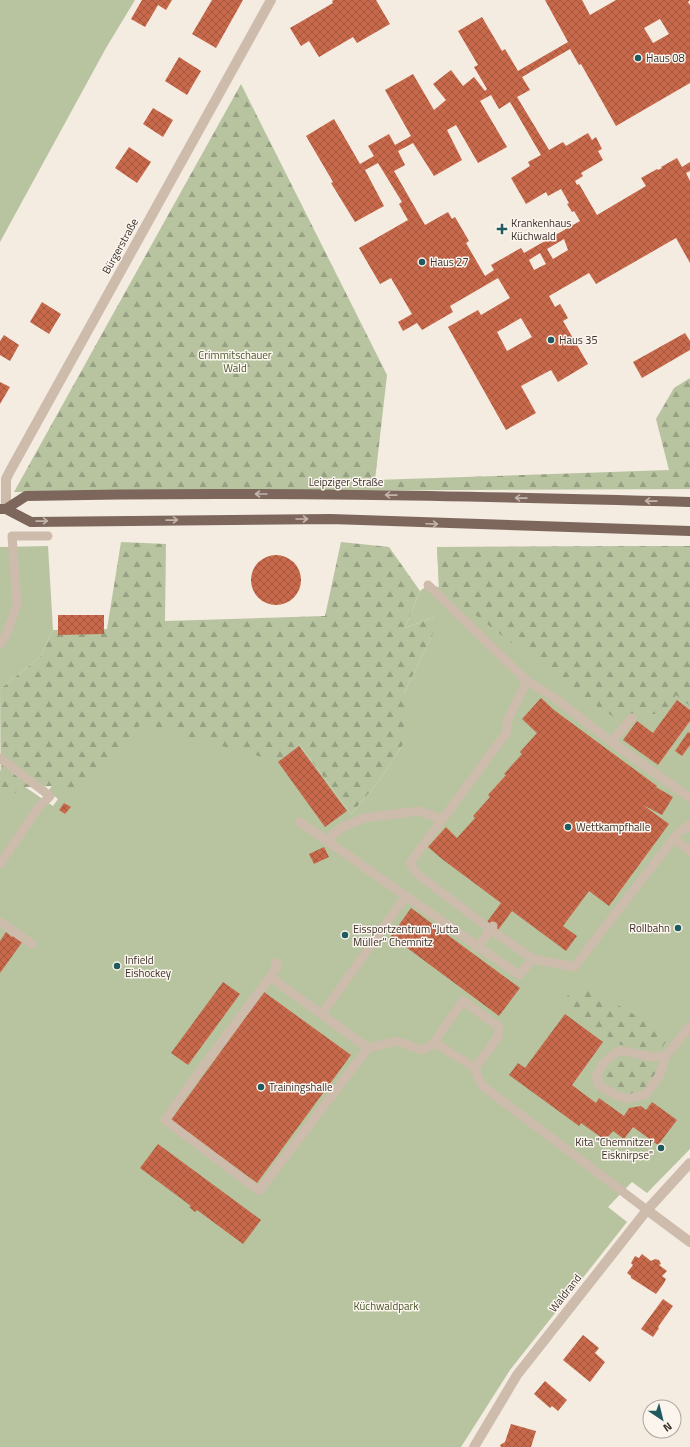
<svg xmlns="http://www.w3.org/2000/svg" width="690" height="1447" font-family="'Titillium Web',sans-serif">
<defs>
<pattern id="forest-firs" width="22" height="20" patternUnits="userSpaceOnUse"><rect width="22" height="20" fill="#b8c4a0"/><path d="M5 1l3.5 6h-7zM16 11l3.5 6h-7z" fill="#97a083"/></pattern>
<pattern id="building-cross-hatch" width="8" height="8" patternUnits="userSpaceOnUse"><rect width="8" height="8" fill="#c8694b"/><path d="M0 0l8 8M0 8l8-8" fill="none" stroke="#a4573f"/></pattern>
</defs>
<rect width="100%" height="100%" fill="#f4ebe1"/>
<!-- green -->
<g fill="#b8c4a0">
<polygon points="0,0 135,0 106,48 0,242"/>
<polygon points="48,546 53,630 40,657 0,689 0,547"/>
<polygon points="690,546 690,1149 647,1193 632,1182 608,1207 627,1222 510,1370 461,1447 0,1447 0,770 53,806 58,799 48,791 52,786 129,698 299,744 351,814 379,781 404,743 404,693 434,632 434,617 405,628 420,591 428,585 439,587 437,547"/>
</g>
<!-- forest -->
<g fill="url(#forest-firs)">
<polygon points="241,84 387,375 375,480 669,470 656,419 674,388 690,378 690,489 14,492"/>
<polygon points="121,542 166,544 165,621 325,616 341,542 389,547 420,591 405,628 434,617 434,632 404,693 404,743 379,781 351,814 299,744 277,761 141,724 75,795 52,786 25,787 1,802 0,689 40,657 53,630 107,629"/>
<polygon points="690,546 690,706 676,695 663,714 632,714 623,723 575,692 439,587 437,547"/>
<polygon points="575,988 591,989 670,1036 661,1049 650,1052 618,1044 562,1002"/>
<polygon points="619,1054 656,1062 658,1069 650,1083 641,1092 627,1095 614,1092 602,1079"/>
</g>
<!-- building -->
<g fill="url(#building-cross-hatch)" fill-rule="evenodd">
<polygon points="142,0 172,0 166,10 158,5 145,27 131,19"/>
<polygon points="212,0 243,0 216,48 192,34"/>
<polygon points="334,0 376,0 390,24 357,43 353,37 319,57 309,41 301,46 290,28 333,3 332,1"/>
<path d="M 545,0 L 582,0 L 590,15 L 616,0 L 690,0 L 688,2 L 690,5 L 690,83 L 616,126 L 581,64 L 579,65 L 570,49 L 522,77 L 530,90 L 517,97 L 549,150 L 563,142 L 566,146 L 588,133 L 592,140 L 596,137 L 602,149 L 598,151 L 603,160 L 581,173 L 583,176 L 575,181 L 577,185 L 579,184 L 597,215 L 646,186 L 641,178 L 657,169 L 658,170 L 662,168 L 661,167 L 677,158 L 682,167 L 690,162 L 690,171 L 686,173 L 690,181 L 690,263 L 676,238 L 596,284 L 589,273 L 549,296 L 555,307 L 560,304 L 568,318 L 563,321 L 588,364 L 558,382 L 551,370 L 521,386 L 536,413 L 506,430 L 448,327 L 478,310 L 481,315 L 510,298 L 498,278 L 450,306 L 453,312 L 422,330 L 417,323 L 403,331 L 398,322 L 412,314 L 391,278 L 380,284 L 359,248 L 408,220 L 399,204 L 402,202 L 378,163 L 365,170 L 384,206 L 355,222 L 331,183 L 333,182 L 306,136 L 334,119 L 360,164 L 374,156 L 368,146 L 389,134 L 395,145 L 411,136 L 385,90 L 413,74 L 434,110 L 446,100 L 433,84 L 451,70 L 463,86 L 474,77 L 485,91 L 487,89 L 474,67 L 478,65 L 458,31 L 482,17 L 502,51 L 505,49 L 518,71 L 568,42 ZM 660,19 L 669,34 L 653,43 L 644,28 ZM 491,95 L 499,109 L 510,102 L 541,155 L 528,162 L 530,166 L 511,178 L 526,204 L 546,192 L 548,196 L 561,189 L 569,203 L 567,204 L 572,212 L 574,211 L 580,221 L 524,253 L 521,248 L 491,265 L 494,270 L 485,276 L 466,243 L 469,241 L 455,217 L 452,219 L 448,212 L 425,225 L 394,171 L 405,165 L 398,151 L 413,143 L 434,176 L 462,160 L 447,130 L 456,125 L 478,163 L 507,147 L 480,101 ZM 564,239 L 568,250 L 553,259 L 547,249 ZM 540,253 L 546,264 L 534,270 L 529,260 ZM 521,318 L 532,337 L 507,351 L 497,332 Z"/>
<polygon points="179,57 201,71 187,95 165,81"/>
<polygon points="153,108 173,120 163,137 143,124"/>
<polygon points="129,147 151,162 137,183 115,168"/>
<polygon points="42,302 61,314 49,334 30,322"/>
<polygon points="685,333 690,341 690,350 642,378 633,362"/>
<polygon points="4,335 19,345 10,361 0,355 0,341"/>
<polygon points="0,382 10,387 0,404"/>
<circle cx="276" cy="580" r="25"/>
<polygon points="58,615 104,615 104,634 58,635"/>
<polygon points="541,698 554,710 657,786 656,787 673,797 662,815 643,805 669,824 609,906 589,891 563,926 577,936 566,951 512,911 498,930 487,922 501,903 442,859 428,847 446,827 457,838 475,818 473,816 490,797 488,795 506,775 504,774 522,754 520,752 537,733 522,719"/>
<polygon points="677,700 690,710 690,721 658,765 623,740 637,721 653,733"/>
<polygon points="688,732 690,733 690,745 682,756 675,751"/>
<polygon points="299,746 347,811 325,827 278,762"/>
<polygon points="64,803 71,807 65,814 59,810"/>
<polygon points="324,847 329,857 314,864 309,854"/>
<polygon points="411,908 520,988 499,1016 391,936"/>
<polygon points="6,932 12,937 14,934 23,941 0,973 0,941"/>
<polygon points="223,982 240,994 188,1065 171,1053"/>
<polygon points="264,992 351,1055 257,1183 171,1120"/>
<polygon points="565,1014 603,1042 572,1085 596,1103 599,1098 624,1116 629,1108 641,1106 646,1110 652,1102 677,1120 658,1145 633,1127 624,1139 613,1131 605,1140 581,1123 579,1126 509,1075 518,1063 525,1068"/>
<polygon points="158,1144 261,1220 243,1244 197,1210 195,1212 189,1207 191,1206 140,1168"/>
<polygon points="642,1254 651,1261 655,1259 659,1260 661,1264 659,1265 667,1271 662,1276 666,1279 664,1283 656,1294 631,1278 631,1276 627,1273 633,1265 631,1263 635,1256 639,1258"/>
<polygon points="663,1299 673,1306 658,1327 659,1328 653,1337 641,1329"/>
<polygon points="583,1335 599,1348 595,1353 605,1362 590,1382 563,1360"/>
<polygon points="545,1381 567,1400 558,1411 552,1406 550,1408 534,1394"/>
<polygon points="511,1424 536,1431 531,1447 501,1447 500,1445 505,1442"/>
</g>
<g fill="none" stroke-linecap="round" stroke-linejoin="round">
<!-- lane -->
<g stroke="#cdbbac" stroke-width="9">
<polyline points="428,585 527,681"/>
<polyline points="0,644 6,635 17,605 12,536 48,536"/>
<polyline points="611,742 632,718"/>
<polyline points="0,758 50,796 38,808 0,864"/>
<polyline points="690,798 617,746 552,696 527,681 507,721 507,732 410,863 417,874 490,929 533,959 574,967 678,833 690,825"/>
<polyline points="300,822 519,975 533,959"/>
<polyline points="674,839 690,851"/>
<polyline points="327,840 341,828 364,818 419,811 442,819"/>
<polyline points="0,922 32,944"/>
<polyline points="477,948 493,926"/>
<polyline points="275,963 278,965 270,977 368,1048 397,1041 422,1050 435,1043 475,1068 478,1078 484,1087 647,1210"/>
<polyline points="270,977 191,1083 165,1120 259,1191 368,1048"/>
<polyline points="322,1014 405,897"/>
<polyline points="435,1043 438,1036 463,1001 499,1027 498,1037 475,1068"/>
<polyline points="666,1056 651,1057 629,1052 618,1051 604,1062 597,1074 597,1080 599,1085 615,1095 628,1099 646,1094 659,1076 666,1056 690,1026"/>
</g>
<!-- street -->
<g stroke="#cdbbac" stroke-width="10">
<polyline points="6,509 6,479 10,471 271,0"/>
<polyline points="647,1210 690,1242"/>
<polyline points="474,1447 517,1375 647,1210 690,1163"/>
</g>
<!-- primary -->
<g stroke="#7d675c" stroke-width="10">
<path d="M 0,509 L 6,509 L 26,496 C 247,491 469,496 690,502"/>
<polyline points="6,509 31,522 331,519 690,531"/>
</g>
</g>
<!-- one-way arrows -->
<defs><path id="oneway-shaft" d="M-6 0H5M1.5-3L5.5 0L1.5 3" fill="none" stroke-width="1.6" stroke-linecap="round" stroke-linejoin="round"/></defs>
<g stroke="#c2b5ac">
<use href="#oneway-shaft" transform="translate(261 494) rotate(-180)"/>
<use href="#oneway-shaft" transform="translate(391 495) rotate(-179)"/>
<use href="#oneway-shaft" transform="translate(521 498) rotate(-179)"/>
<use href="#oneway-shaft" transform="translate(651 501) rotate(-179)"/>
<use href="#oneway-shaft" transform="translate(302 519)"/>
<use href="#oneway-shaft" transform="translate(172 520) rotate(-1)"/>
<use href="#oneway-shaft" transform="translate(42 521) rotate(-1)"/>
<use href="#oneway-shaft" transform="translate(432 524) rotate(2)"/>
</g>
<!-- markers -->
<g fill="#1f5a5e" stroke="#fbf5ee" stroke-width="1.5">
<circle cx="638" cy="58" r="4"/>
<path d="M500 223h4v4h4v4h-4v4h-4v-4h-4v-4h4z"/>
<circle cx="422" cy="262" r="4"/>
<circle cx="551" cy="340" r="4"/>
<circle cx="568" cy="827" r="4"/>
<circle cx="678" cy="928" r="4"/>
<circle cx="345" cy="935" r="4"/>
<circle cx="117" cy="966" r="4"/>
<circle cx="261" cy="1087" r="4"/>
<circle cx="661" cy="1148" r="4"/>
</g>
<g text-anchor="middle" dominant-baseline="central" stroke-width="3" stroke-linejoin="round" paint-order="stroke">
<!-- poi labels -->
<g font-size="11" fill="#3b302b" stroke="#fbf5ee" text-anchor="start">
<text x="646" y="58">Haus 08</text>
<text x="511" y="223">Krankenhaus<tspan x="511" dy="13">Küchwald</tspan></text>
<text x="430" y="262">Haus 27</text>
<text x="559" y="340">Haus 35</text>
<text x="576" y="827">Wettkampfhalle</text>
<text x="670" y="928" text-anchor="end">Rollbahn</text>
<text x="353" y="929">Eissportzentrum "Jutta<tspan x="353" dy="13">Müller" Chemnitz</tspan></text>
<text x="125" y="960">Infield<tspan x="125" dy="13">Eishockey</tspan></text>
<text x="269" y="1087">Trainingshalle</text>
<text x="653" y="1142" text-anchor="end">Kita "Chemnitzer<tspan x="653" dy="13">Eisknirpse"</tspan></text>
</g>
<!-- street labels -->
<g font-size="11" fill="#3b302b" stroke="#fbf5ee">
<text transform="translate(120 246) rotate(-61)">Bürgerstraße</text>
<text x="346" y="482">Leipziger Straße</text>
<text transform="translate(565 1293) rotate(-52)">Waldrand</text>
</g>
<!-- park labels -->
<g font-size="11" fill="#4a5a2e" stroke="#fbf5ee">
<text x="235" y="355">Crimmitschauer<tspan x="235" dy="13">Wald</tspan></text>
<text x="386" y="1306">Küchwaldpark</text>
</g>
</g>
<!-- north arrow -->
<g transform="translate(662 1419) rotate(145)"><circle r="19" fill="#fbf5ee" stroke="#aea6a0"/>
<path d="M0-3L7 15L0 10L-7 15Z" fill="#1f5a5e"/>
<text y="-6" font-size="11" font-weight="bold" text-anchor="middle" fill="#3b302b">N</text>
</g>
</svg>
